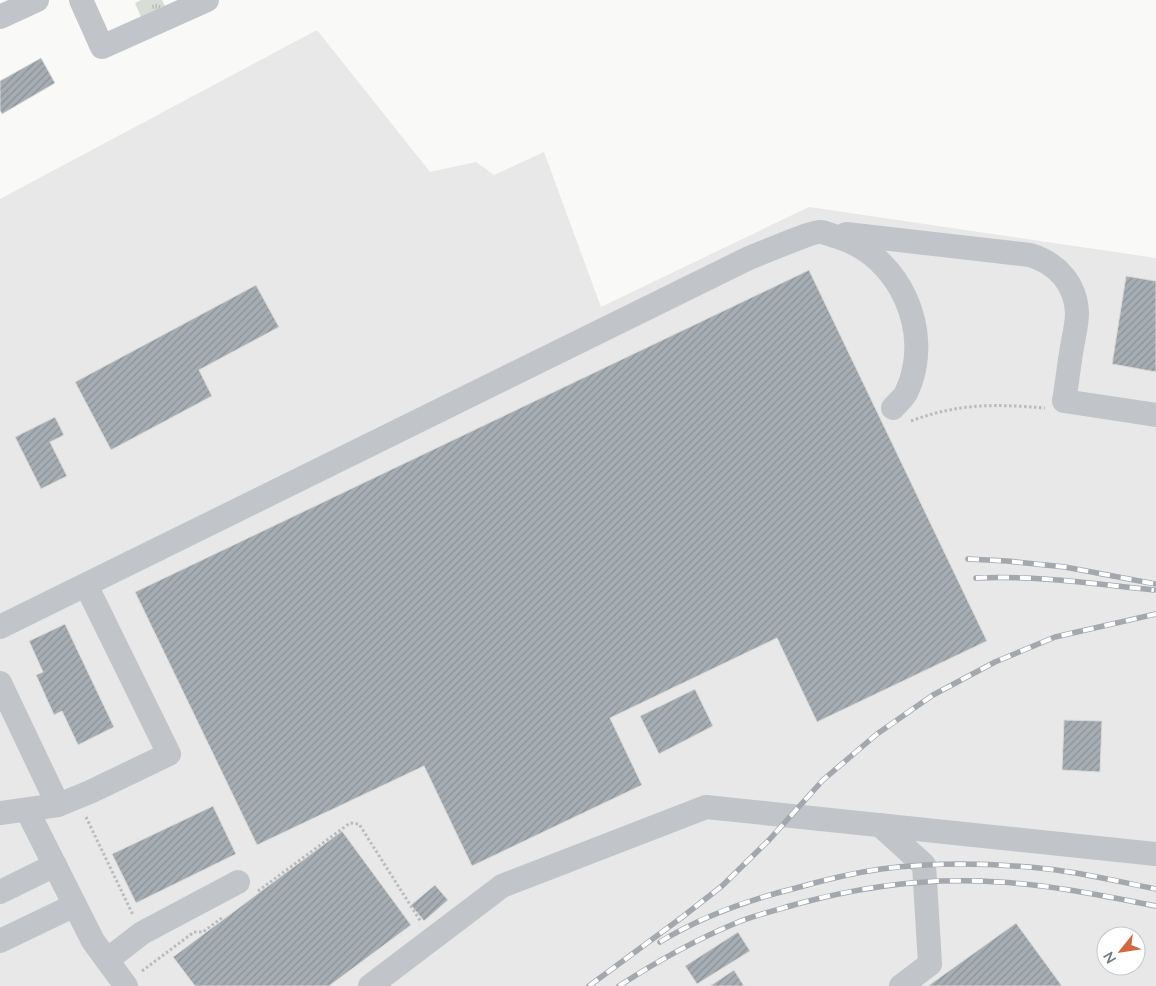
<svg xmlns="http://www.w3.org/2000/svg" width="1156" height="986" font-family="Lato,sans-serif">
<defs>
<pattern id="park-tufts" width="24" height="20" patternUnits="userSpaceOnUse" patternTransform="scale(1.25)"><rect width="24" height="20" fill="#d9ddd7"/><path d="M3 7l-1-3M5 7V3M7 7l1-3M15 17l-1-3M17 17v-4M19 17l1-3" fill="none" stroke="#b4b8b4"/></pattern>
<pattern id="building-hatch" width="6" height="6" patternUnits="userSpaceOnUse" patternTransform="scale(1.25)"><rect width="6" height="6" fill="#a6adb3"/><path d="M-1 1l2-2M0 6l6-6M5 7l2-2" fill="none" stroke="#8b9297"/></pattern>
</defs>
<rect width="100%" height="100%" fill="#f9f9f7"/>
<!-- built -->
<path fill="#e7e8e7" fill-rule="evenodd" d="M 317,30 L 430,172 L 476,162 L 494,175 L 544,152 L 601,307 L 809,207 L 1156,258 L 1156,986 L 0,986 L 0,199 ZM 1106,936 L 1136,936 L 1136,966 L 1106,966 Z"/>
<!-- park -->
<polygon fill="url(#park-tufts)" points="141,0 162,0 165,6 141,17 135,3"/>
<!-- building -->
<g fill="url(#building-hatch)" stroke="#dbdbd9">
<polygon points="41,58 55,83 2,114 0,110 0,81"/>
<polygon points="809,270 987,641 817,722 777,638 610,718 642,785 472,866 424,766 257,845 135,592"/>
<polygon points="1126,276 1156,281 1156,372 1112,364"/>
<polygon points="256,285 279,327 199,370 212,396 111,450 75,382"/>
<polygon points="55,417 64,435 50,442 67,476 41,489 15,437"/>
<polygon points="65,624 114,727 78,745 62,711 54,715 36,675 43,672 29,641"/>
<polygon points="695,689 713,726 659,754 640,716"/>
<polygon points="1064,720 1102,721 1100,772 1062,770"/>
<polygon points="213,806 236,854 136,903 112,854"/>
<polygon points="342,831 411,925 329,986 195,986 173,957"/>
<polygon points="435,885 448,900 424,921 411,905"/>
<polygon points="1016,923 1062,986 928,986"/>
<polygon points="738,932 750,951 697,984 685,966"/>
<polygon points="734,970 744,986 710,986"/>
</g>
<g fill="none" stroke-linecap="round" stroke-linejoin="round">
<!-- path -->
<g stroke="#b9bcbf" stroke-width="3" stroke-dasharray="2.5 2.5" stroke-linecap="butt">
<path d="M 911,421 C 959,403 995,404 1045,408"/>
<polyline points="86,817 133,915"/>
<polyline points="258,891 350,823 359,824 421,922"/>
<polyline points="142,971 194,932 203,932 223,917"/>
</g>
<!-- minor -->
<g stroke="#c1c4c8" stroke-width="24">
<polyline points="81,0 102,47 207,0"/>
<polyline points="0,17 37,0"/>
<path d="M 846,234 L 1030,255 C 1057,263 1076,284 1077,313 C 1077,324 1074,336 1072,347 C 1069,365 1067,383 1064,401 L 1156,415"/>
<path d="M 0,627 L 749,258 C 760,254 813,231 820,232 C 826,232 832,236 838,237 C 900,256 934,332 907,391 C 905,397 897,403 893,408"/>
<polyline points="0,683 58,805"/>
<polyline points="27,810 93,941 126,986"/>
<polyline points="0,813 58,805 90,792 169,754 86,585"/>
<polyline points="880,825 924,865 930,964 901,986"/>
<polyline points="0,892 55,865"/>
<polyline points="0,941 75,905"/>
<polyline points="107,960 142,933 238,882"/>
<polyline points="370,986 502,886 706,807 1156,854"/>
</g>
<defs>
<g id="rail">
<polyline points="968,559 1007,561 1065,567 1156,584"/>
<path d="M 976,578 C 1035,575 1095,584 1154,590"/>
<path d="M 660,942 C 702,916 748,900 796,888 C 824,880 853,873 881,869 C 936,862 993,863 1048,869 C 1084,873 1120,882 1156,889"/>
<polyline points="589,986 681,918 722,886 769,840 823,780 877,734 933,695 995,662 1055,637 1156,614"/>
<path d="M 619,986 C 656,962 695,940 736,923 C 755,915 777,910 797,904 C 863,886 931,877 999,882 C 1052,885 1104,896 1156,906"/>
</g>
</defs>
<!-- rail casing -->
<use href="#rail" stroke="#a3a8ae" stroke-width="5.5"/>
<!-- rail -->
<use href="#rail" stroke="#fff" stroke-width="4" stroke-dasharray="11" stroke-linecap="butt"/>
</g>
<!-- north arrow -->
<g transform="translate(1121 951) rotate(240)"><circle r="24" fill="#ffffff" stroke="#c4c9ce"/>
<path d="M0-4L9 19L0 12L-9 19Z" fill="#d1683f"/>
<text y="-8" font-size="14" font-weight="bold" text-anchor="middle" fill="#6b7885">N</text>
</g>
</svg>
